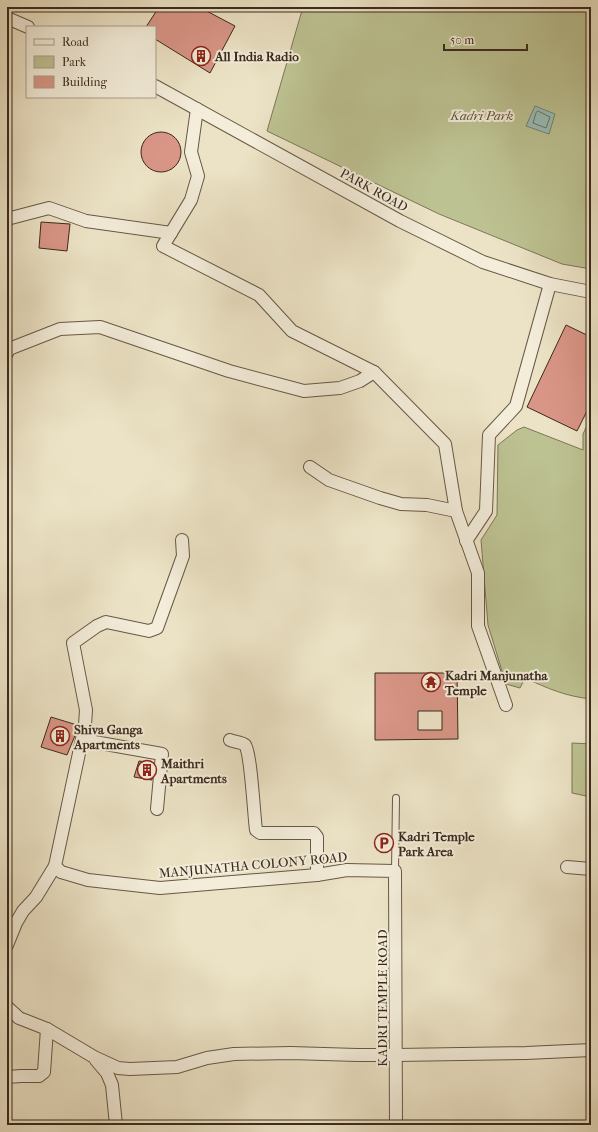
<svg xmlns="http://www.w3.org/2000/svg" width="598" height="1132" font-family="'IM FELL French Canon',serif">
<rect width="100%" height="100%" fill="#ece3c6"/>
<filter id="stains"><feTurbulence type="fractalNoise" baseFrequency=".005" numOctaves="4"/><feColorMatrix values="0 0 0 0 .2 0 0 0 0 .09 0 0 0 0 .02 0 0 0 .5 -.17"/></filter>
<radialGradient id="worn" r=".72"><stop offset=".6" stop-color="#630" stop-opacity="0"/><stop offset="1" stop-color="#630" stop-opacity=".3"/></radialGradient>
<!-- green -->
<g fill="#bdc292" stroke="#7c7658">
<polygon points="303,7 591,7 591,269 562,264 439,214 267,131"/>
<path d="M 591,417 L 591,699 C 565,696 549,689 525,678 L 520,688 L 506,684 L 488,625 L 481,540 L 497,515 L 498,445 L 517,430 L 524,427 L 583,450 L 583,434 Z"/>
<polygon points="572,743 591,744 591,797 572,793"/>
</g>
<!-- water -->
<polygon fill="#99beb6" stroke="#738379" points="535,106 555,114 549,134 526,126"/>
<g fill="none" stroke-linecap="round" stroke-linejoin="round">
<!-- shore -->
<polygon stroke="#6a746a" stroke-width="1" points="538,111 550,117 546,128 533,123 536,113"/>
</g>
<!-- building -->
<g fill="#d99687" stroke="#3b2a1d" fill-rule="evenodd">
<polygon points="159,7 199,7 235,26 210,73 155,39 155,27 146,27"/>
<circle cx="161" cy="152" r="20"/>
<polygon points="41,222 70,224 67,251 39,248"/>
<polygon points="566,325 591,337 591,403 577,431 527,407"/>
<path d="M 375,673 L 457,673 L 458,739 L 375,740 ZM 418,711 L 442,711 L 442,730 L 418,730 Z"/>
<polygon points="51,717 77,725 76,733 67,755 41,747"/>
<polygon points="139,761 154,763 152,780 134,777"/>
</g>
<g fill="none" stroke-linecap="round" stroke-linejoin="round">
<defs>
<polyline id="service" points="395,871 396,798"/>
<g id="minor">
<polyline points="7,18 28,27"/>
<polyline points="155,86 400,221 483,262 550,284 591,292"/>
<polyline points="197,109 191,152 198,176 191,200 163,246 259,295 292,331 374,372 445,444 456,511"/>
<polyline points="7,219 49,208 86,221 171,233"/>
<polyline points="7,353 9,349 60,329 100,327 229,371 304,391 340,388 360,381 374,372"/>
<polyline points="310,467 329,480 380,498 401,504 427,505 456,511 478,573 478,626 506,705"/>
<polyline points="182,540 183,556 157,628 149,631 106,622 97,626 73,643 86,710 85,725 55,866 61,872 88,880 160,888 317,875 347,870 395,871 396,1125"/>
<polyline points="466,541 486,511 489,435 516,406 550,284"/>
<polyline points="83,740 162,754 157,809"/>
<path d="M 230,740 C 234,742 242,742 245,745 C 251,753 254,816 256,830 L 260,833 L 314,833 L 317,837 L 317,875"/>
<polyline points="567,867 591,869"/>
<polyline points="7,945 16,923 23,911 36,897 55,866"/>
<polyline points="7,1007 19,1018 47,1029 94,1057 118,1068 130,1069 177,1067 207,1058 234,1054 291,1053 357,1055 396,1055 526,1053 591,1050"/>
<polyline points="96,1060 107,1073 112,1085 116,1125"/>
<polyline points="7,1077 21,1076 39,1076 44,1072 47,1029"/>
</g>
</defs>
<!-- service casing -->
<use href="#service" stroke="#675847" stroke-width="8"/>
<!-- minor casing -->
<use href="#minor" stroke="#675847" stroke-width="14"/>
<!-- service -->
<use href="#service" stroke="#f3edda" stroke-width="6"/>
<!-- minor -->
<use href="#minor" stroke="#f3edda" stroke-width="12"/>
</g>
<!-- icons -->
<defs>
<symbol id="building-ring" viewBox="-11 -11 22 22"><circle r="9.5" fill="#f3edda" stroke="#8f2418" stroke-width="1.5"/><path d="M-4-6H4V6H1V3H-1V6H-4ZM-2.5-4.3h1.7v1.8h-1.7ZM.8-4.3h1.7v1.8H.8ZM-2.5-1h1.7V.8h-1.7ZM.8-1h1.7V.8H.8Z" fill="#8f2418"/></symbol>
<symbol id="temple-ring" viewBox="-11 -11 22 22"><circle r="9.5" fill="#f3edda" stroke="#8f2418" stroke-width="1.5"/><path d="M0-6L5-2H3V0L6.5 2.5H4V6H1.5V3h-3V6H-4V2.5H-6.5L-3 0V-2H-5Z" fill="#8f2418"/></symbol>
<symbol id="parking-ring" viewBox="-11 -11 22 22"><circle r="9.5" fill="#f3edda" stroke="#8f2418" stroke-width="1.5"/><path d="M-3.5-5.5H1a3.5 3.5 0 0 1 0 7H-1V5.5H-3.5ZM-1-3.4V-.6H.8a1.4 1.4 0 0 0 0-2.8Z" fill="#8f2418"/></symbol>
</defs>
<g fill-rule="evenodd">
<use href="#building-ring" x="190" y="45" width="22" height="22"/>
<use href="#temple-ring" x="420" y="671" width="22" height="22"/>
<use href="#building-ring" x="49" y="725" width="22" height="22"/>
<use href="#building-ring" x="136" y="759" width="22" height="22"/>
<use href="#parking-ring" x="373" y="832" width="22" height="22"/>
</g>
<g text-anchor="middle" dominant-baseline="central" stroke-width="4" stroke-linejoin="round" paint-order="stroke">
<!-- poi labels -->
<g font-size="13" font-weight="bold" fill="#3b2a1d" stroke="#f3edda" text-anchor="start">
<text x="215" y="56">All India Radio</text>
<text x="445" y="675">Kadri Manjunatha<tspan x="445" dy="15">Temple</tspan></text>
<text x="74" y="729">Shiva Ganga<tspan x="74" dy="15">Apartments</tspan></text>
<text x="161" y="763">Maithri<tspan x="161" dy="15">Apartments</tspan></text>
<text x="398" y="836">Kadri Temple<tspan x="398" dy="15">Park Area</tspan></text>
</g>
<!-- park labels -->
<g font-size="13" font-style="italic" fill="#5c503a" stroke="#f3edda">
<text x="482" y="115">Kadri Park</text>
</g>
<!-- street labels -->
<g font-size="13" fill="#3b2a1d" stroke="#f3edda">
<text transform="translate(374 190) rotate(29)">PARK ROAD</text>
<text transform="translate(253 865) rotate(-5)">MANJUNATHA COLONY ROAD</text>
<text transform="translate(382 998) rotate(-90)">KADRI TEMPLE ROAD</text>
</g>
</g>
<!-- margin -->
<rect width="598" height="1132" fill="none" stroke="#ece3c6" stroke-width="24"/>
<rect x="8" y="8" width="582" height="1116" fill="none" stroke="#3b2a1d" stroke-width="2"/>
<rect x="12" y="12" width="574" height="1108" fill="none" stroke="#3b2a1d"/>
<!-- legend -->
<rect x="26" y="26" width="130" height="72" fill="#f3edda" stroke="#a99f8e"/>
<rect x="34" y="39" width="20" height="6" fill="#f3edda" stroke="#a99f8e"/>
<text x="62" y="46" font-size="12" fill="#3b2a1d">Road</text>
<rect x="34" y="56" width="20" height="12" fill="#bdc292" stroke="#a99f8e"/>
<text x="62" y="66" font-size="12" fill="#3b2a1d">Park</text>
<rect x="34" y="76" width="20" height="12" fill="#d99687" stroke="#a99f8e"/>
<text x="62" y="86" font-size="12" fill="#3b2a1d">Building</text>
<!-- scale -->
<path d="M444 44v6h83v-6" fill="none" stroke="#3b2a1d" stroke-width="2"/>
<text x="450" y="44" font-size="12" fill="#3b2a1d" stroke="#f3edda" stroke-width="3" paint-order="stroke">50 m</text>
<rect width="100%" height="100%" filter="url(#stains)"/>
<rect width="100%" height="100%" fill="url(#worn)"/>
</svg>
